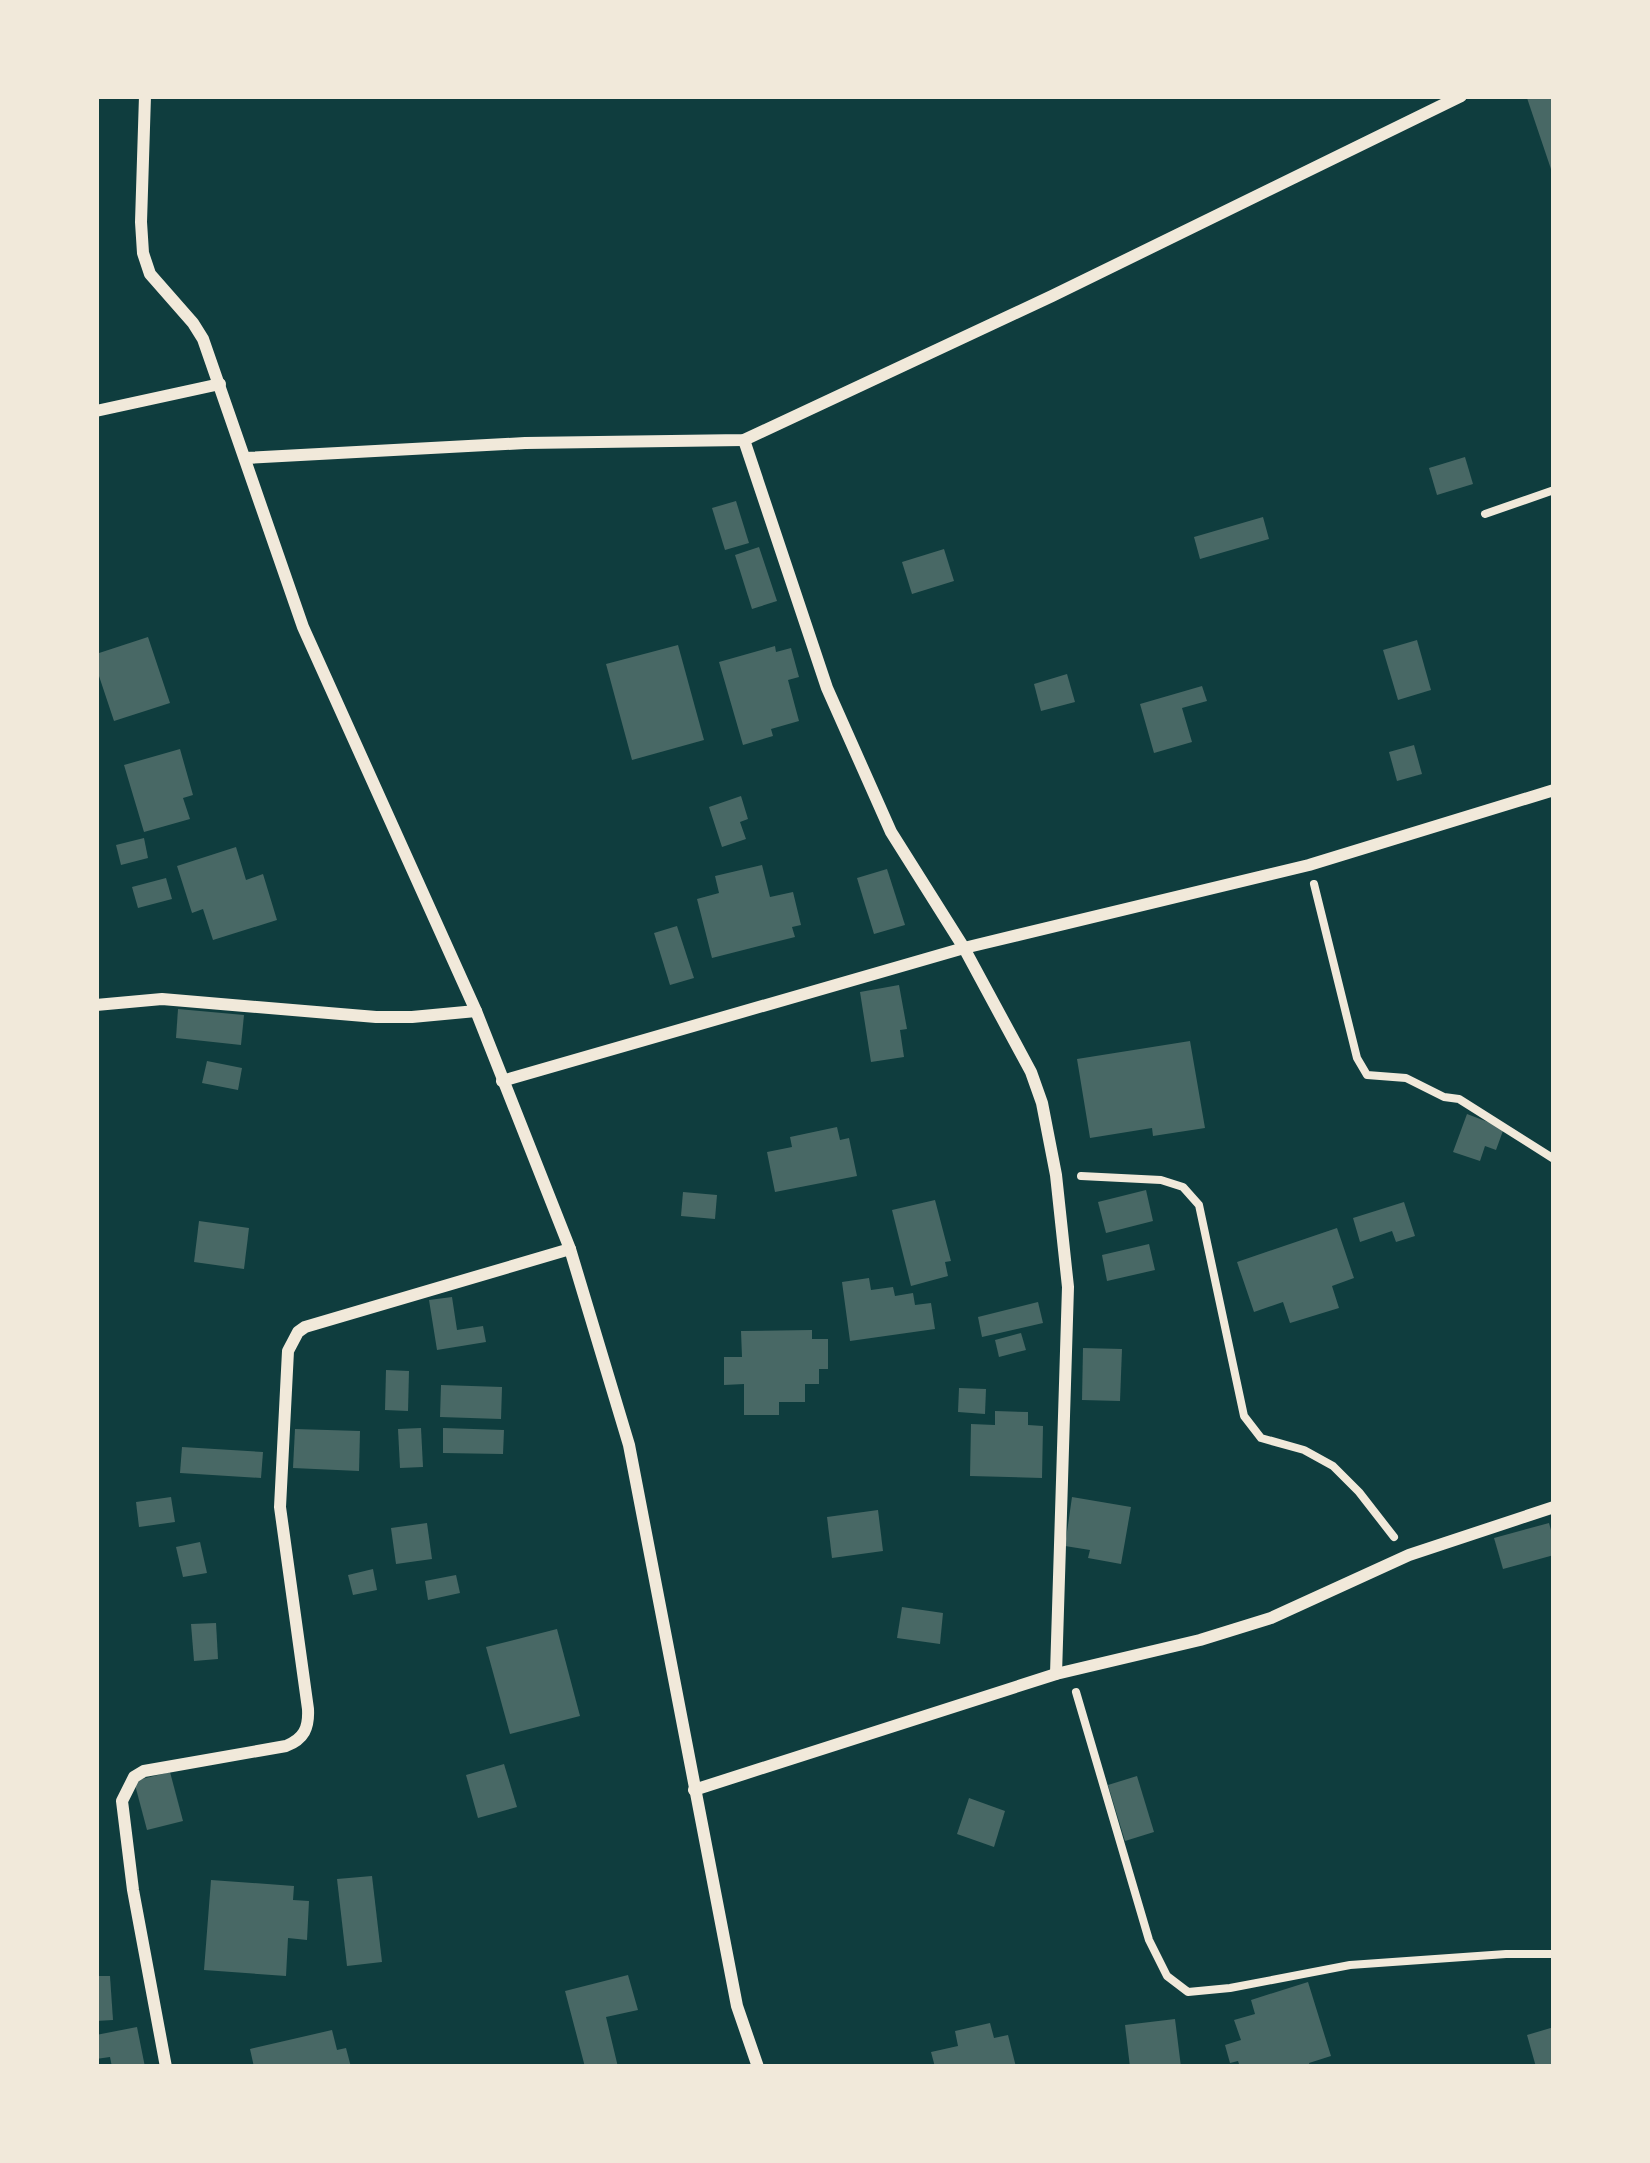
<svg xmlns="http://www.w3.org/2000/svg" width="1650" height="2163" font-family="Cabin,sans-serif">
<rect width="100%" height="100%" fill="#0f3d3e"/>
<!-- building -->
<g fill="#486865">
<polygon points="1533,96 1554,96 1554,178 1527,98"/>
<polygon points="1465,457 1473,484 1437,495 1429,468"/>
<polygon points="736,501 749,543 725,550 712,508"/>
<polygon points="1263,517 1269,539 1200,559 1194,537"/>
<polygon points="759,547 777,601 752,609 735,555"/>
<polygon points="944,549 954,581 912,594 902,562"/>
<polygon points="148,637 170,703 114,721 96,667 96,654"/>
<polygon points="1417,640 1431,690 1398,700 1383,650"/>
<polygon points="678,645 704,740 632,760 606,664"/>
<polygon points="775,646 776,652 791,648 799,677 788,680 799,721 771,729 773,736 743,745 719,662"/>
<polygon points="1067,674 1075,702 1041,711 1034,684"/>
<polygon points="1202,686 1207,701 1182,708 1192,742 1154,753 1140,704"/>
<polygon points="1414,745 1422,774 1397,781 1389,752"/>
<polygon points="180,749 193,795 183,798 190,819 144,832 124,765"/>
<polygon points="741,796 748,819 740,822 746,839 722,847 709,807"/>
<polygon points="144,838 148,858 121,865 116,845"/>
<polygon points="236,847 246,880 263,874 277,920 213,940 203,909 192,913 177,866"/>
<polygon points="762,865 770,897 793,892 801,925 792,927 795,937 712,958 697,899 719,893 715,876"/>
<polygon points="887,869 905,925 874,934 857,878"/>
<polygon points="166,878 172,899 138,908 132,887"/>
<polygon points="677,926 694,978 670,985 654,933"/>
<polygon points="899,985 907,1029 900,1030 904,1057 871,1062 860,992"/>
<polygon points="178,1009 244,1015 241,1045 176,1038"/>
<polygon points="1190,1041 1205,1128 1153,1136 1152,1128 1090,1138 1077,1059"/>
<polygon points="207,1061 242,1068 238,1090 202,1083"/>
<polygon points="1467,1114 1504,1128 1496,1150 1485,1146 1480,1161 1453,1152"/>
<polygon points="837,1127 840,1140 849,1138 857,1176 775,1192 767,1152 792,1147 790,1137"/>
<polygon points="1146,1190 1153,1221 1106,1233 1098,1202"/>
<polygon points="683,1192 717,1195 715,1219 681,1216"/>
<polygon points="935,1200 951,1261 945,1262 948,1276 911,1286 892,1210"/>
<polygon points="1404,1202 1415,1236 1396,1242 1392,1231 1360,1242 1353,1218"/>
<polygon points="199,1221 249,1228 244,1269 194,1262"/>
<polygon points="1337,1228 1354,1278 1332,1286 1339,1308 1290,1323 1283,1302 1254,1312 1237,1262"/>
<polygon points="1149,1244 1155,1270 1107,1281 1102,1255"/>
<polygon points="869,1278 871,1290 893,1287 895,1296 913,1293 915,1305 931,1303 935,1329 850,1341 842,1282"/>
<polygon points="452,1297 457,1330 483,1326 486,1342 437,1350 429,1300"/>
<polygon points="1038,1302 1043,1323 982,1337 978,1317"/>
<polygon points="812,1330 812,1339 828,1339 828,1369 819,1369 819,1384 805,1384 805,1402 779,1402 779,1415 744,1415 744,1384 724,1385 724,1357 742,1357 741,1331"/>
<polygon points="1021,1333 1026,1350 999,1357 995,1340"/>
<polygon points="1083,1348 1122,1349 1120,1401 1082,1400"/>
<polygon points="386,1370 409,1371 408,1411 385,1410"/>
<polygon points="441,1385 502,1387 501,1419 440,1417"/>
<polygon points="959,1388 986,1389 985,1414 958,1412"/>
<polygon points="995,1411 1028,1412 1028,1425 1043,1426 1042,1478 970,1476 971,1424 995,1425"/>
<polygon points="421,1428 423,1467 400,1468 398,1429"/>
<polygon points="443,1428 504,1430 503,1454 443,1453"/>
<polygon points="295,1429 360,1431 359,1471 293,1468"/>
<polygon points="182,1447 263,1452 261,1478 180,1473"/>
<polygon points="171,1497 175,1522 139,1527 136,1502"/>
<polygon points="1072,1497 1131,1507 1121,1564 1088,1558 1090,1550 1065,1546"/>
<polygon points="878,1510 883,1551 832,1558 827,1517"/>
<polygon points="427,1523 432,1559 396,1564 391,1528"/>
<polygon points="1549,1523 1554,1541 1554,1555 1503,1569 1494,1538"/>
<polygon points="200,1542 207,1573 183,1577 176,1547"/>
<polygon points="373,1569 377,1590 353,1595 348,1575"/>
<polygon points="456,1575 460,1593 428,1600 425,1581"/>
<polygon points="902,1607 943,1613 940,1644 897,1638"/>
<polygon points="216,1623 218,1659 194,1661 191,1624"/>
<polygon points="557,1629 580,1716 510,1734 486,1647"/>
<polygon points="504,1764 517,1807 478,1818 466,1775"/>
<polygon points="170,1772 183,1821 147,1830 134,1781"/>
<polygon points="1137,1776 1154,1832 1125,1841 1108,1785"/>
<polygon points="969,1798 1005,1811 994,1847 957,1834"/>
<polygon points="372,1876 382,1962 347,1966 337,1879"/>
<polygon points="211,1880 294,1886 293,1900 309,1901 307,1940 288,1938 286,1976 204,1970"/>
<polygon points="628,1975 638,2010 606,2017 618,2067 585,2067 565,1991"/>
<polygon points="96,1976 110,1976 113,2020 96,2021"/>
<polygon points="1308,1982 1331,2056 1309,2063 1310,2067 1240,2067 1238,2061 1230,2063 1225,2045 1241,2040 1234,2020 1255,2014 1251,2000"/>
<polygon points="1175,2019 1181,2067 1130,2067 1125,2025"/>
<polygon points="990,2023 994,2038 1008,2035 1016,2067 935,2067 931,2052 958,2046 955,2031"/>
<polygon points="137,2027 145,2067 112,2067 110,2057 96,2059 96,2035"/>
<polygon points="1554,2027 1554,2067 1536,2067 1527,2035"/>
<polygon points="332,2030 337,2050 346,2048 351,2067 254,2067 250,2049"/>
</g>
<g fill="none" stroke-linecap="round" stroke-linejoin="round">
<!-- path -->
<g stroke="#f1e9da" stroke-width="8">
<polyline points="1485,514 1554,490"/>
<polyline points="1314,884 1357,1058 1367,1075 1406,1078 1444,1097 1459,1099 1554,1159"/>
<polyline points="1081,1176 1161,1180 1183,1187 1199,1205 1244,1416 1261,1438 1304,1450 1333,1466 1359,1492 1394,1537"/>
<polyline points="1076,1692 1149,1940 1167,1976 1188,1992 1230,1988 1350,1965 1506,1954 1554,1954"/>
</g>
<!-- minor -->
<g stroke="#f1e9da" stroke-width="12">
<polyline points="145,96 141,222 143,253 150,274 193,323 203,339 303,627 476,1011 570,1249 629,1445 737,2006 758,2067"/>
<polyline points="96,411 220,384"/>
<polyline points="744,440 827,688 891,832 964,948 1031,1072 1042,1103 1056,1175 1068,1287 1056,1674"/>
<polyline points="246,458 525,443 744,440 1052,296 1461,96"/>
<polyline points="96,1005 162,999 376,1017 412,1017 476,1011"/>
<polyline points="502,1081 964,948 1309,865 1554,790"/>
<polyline points="694,1790 1056,1674 1200,1640 1271,1618 1409,1555 1554,1507"/>
<path d="M 166,2067 L 133,1890 L 122,1801 L 134,1777 L 144,1771 L 286,1746 C 304,1739 309,1728 308,1709 L 280,1507 L 288,1351 L 298,1332 L 305,1327 L 570,1249"/>
</g>
</g>
<!-- border -->
<rect width="1650" height="2163" fill="none" stroke="#f1e9da" stroke-width="198"/>
</svg>
